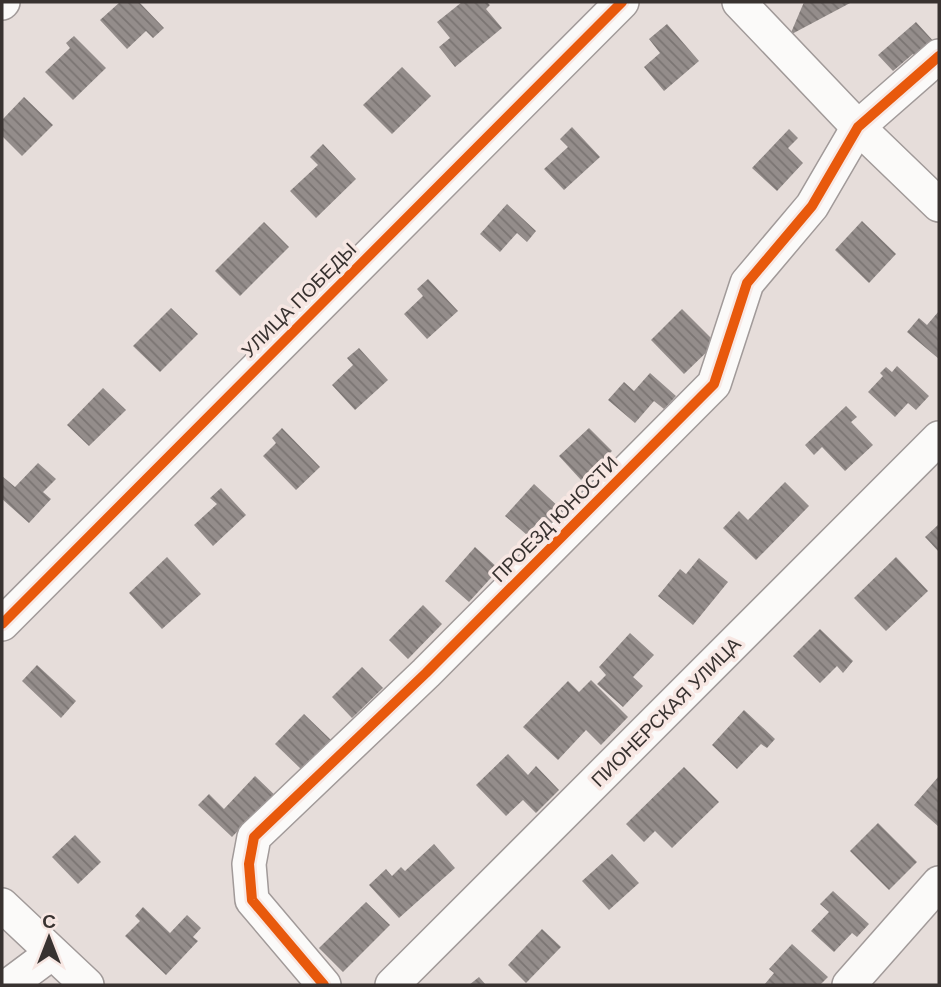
<svg xmlns="http://www.w3.org/2000/svg" width="941" height="987" font-family="Arial,sans-serif">
<defs>
<pattern id="building-back-hatch" width="6" height="6" patternUnits="userSpaceOnUse" patternTransform="scale(1.75)"><rect width="6" height="6" fill="#948d8b"/><path d="M-1 5l2 2M0 0l6 6M5-1l2 2" fill="none" stroke="#7a7472"/></pattern>
</defs>
<rect width="100%" height="100%" fill="#e6ddda"/>
<!-- building -->
<g fill="url(#building-back-hatch)">
<polygon points="120,2 139,2 164,28 153,38 146,31 127,49 100,20"/>
<polygon points="462,2 487,2 490,5 486,9 502,28 455,67 439,47 450,38 437,22"/>
<polygon points="804,2 852,2 790,35"/>
<polygon points="916,22 936,44 918,60 913,54 893,71 878,55"/>
<polygon points="667,24 699,61 664,91 644,67 660,53 649,39"/>
<polygon points="74,36 106,68 73,100 45,72 70,48 66,43"/>
<polygon points="402,67 431,96 392,134 363,105"/>
<polygon points="24,97 53,125 22,156 2,136 2,120"/>
<polygon points="572,127 600,157 564,190 544,169 568,147 560,139"/>
<polygon points="789,129 798,138 788,148 803,163 777,191 752,168"/>
<polygon points="323,144 356,179 316,218 290,191 318,165 310,157"/>
<polygon points="507,204 536,231 527,242 517,233 500,252 480,234"/>
<polygon points="862,221 896,254 869,283 835,250"/>
<polygon points="264,222 289,247 240,296 215,271"/>
<polygon points="428,279 458,311 427,339 404,314 423,296 417,289"/>
<polygon points="171,308 198,334 160,372 133,346"/>
<polygon points="682,309 716,343 684,374 651,340"/>
<polygon points="939,311 939,359 907,332 919,318 927,325"/>
<polygon points="359,348 388,380 355,410 332,385 353,365 347,358"/>
<polygon points="897,366 929,396 916,410 908,403 895,417 868,392 883,376 880,373 886,367 892,372"/>
<polygon points="650,373 676,396 664,409 654,401 635,423 608,400 624,382 634,391"/>
<polygon points="103,388 126,410 89,446 67,425"/>
<polygon points="846,406 857,417 851,422 873,445 845,471 822,447 814,455 805,445"/>
<polygon points="282,428 320,467 296,490 263,456 276,443 272,438"/>
<polygon points="589,428 612,451 581,480 559,456"/>
<polygon points="38,463 56,479 43,492 51,499 29,523 2,499 2,476 15,487"/>
<polygon points="785,482 809,506 756,560 723,528 739,511 748,520"/>
<polygon points="534,484 563,511 550,525 542,517 527,535 505,516"/>
<polygon points="221,488 246,515 213,546 194,525 217,504 210,498"/>
<polygon points="939,524 939,552 925,537"/>
<polygon points="475,547 499,569 469,602 445,581"/>
<polygon points="167,557 201,594 162,629 129,593"/>
<polygon points="896,557 928,591 886,631 854,598"/>
<polygon points="699,558 728,582 693,625 658,596 680,569 686,574"/>
<polygon points="423,605 442,624 408,659 389,640"/>
<polygon points="820,629 853,661 843,673 837,666 820,683 793,656"/>
<polygon points="630,633 654,655 633,677 643,686 623,707 597,684 606,675 599,667"/>
<polygon points="37,665 76,701 61,718 22,681"/>
<polygon points="362,667 383,688 352,718 332,697"/>
<polygon points="591,680 628,717 601,745 586,730 558,760 523,727 568,681 579,692"/>
<polygon points="744,710 775,739 767,748 761,744 737,769 712,745"/>
<polygon points="304,714 331,740 302,770 275,744"/>
<polygon points="508,754 528,775 536,766 559,790 536,813 523,800 506,816 476,785"/>
<polygon points="684,767 719,802 672,848 655,831 644,842 626,824"/>
<polygon points="255,776 281,801 259,823 252,816 232,837 198,805 209,794 224,809"/>
<polygon points="939,776 939,827 914,805"/>
<polygon points="878,823 917,862 889,890 850,851"/>
<polygon points="75,835 101,862 78,884 52,857"/>
<polygon points="434,844 455,868 399,918 369,885 386,869 392,876 401,867 405,871"/>
<polygon points="612,854 639,883 609,910 582,881"/>
<polygon points="833,891 869,924 857,937 852,933 834,952 811,931 829,912 820,904"/>
<polygon points="366,902 390,925 343,972 319,948"/>
<polygon points="143,907 170,933 187,915 201,928 193,937 198,941 166,975 125,936 140,921 135,916"/>
<polygon points="542,929 561,947 526,983 508,965"/>
<polygon points="792,944 828,977 820,985 764,985 774,973 769,969"/>
<polygon points="479,977 486,985 469,985"/>
</g>
<g fill="none" stroke-linecap="round" stroke-linejoin="round">
<defs>
<g id="minor">
<polyline points="739,2 858,127 939,205"/>
<polyline points="2,3 3,2"/>
<polyline points="2,624 622,2"/>
<polyline points="2,905 87,985"/>
<polyline points="9,985 52,953"/>
<polyline points="324,985 252,900 249,864 254,837 426,673 714,384 747,283 812,206 858,127 939,56"/>
<polyline points="392,985 939,438"/>
<polyline points="849,985 939,883"/>
</g>
</defs>
<!-- minor casing -->
<use href="#minor" stroke="#a19a99" stroke-width="36"/>
<!-- minor -->
<use href="#minor" stroke="#fbfaf9" stroke-width="33"/>
<defs>
<g id="cycleway">
<polyline points="2,624 622,2"/>
<polyline points="324,985 252,900 249,864 254,837 426,673 714,384 747,283 812,206 858,127 939,56"/>
</g>
</defs>
<!-- cycleway casing -->
<use href="#cycleway" stroke="#f7e7e3" stroke-width="15"/>
<!-- cycleway -->
<use href="#cycleway" stroke="#e8590c" stroke-width="10"/>
</g>
<g text-anchor="middle" dominant-baseline="central" stroke-width="7" stroke-linejoin="round" paint-order="stroke">
<!-- street labels -->
<g font-size="19" fill="#383230" stroke="#f7e7e3">
<text transform="translate(299 300) rotate(-45)">УЛИЦА ПОБЕДЫ</text>
<text transform="translate(555 519) rotate(-45)">ПРОЕЗД ЮНОСТИ</text>
<text transform="translate(666 712) rotate(-45)">ПИОНЕРСКАЯ УЛИЦА</text>
</g>
</g>
<!-- border -->
<rect width="941" height="987" fill="none" stroke="#383230" stroke-width="7"/>
<!-- north arrow -->
<g transform="translate(49 938)" stroke="#f7e7e3" stroke-width="5" paint-order="stroke">
<path d="M0-5L12 26L0 18L-12 26Z" fill="#383230"/>
<text y="-10" font-size="19" font-weight="bold" text-anchor="middle" fill="#383230">С</text>
</g>
</svg>
